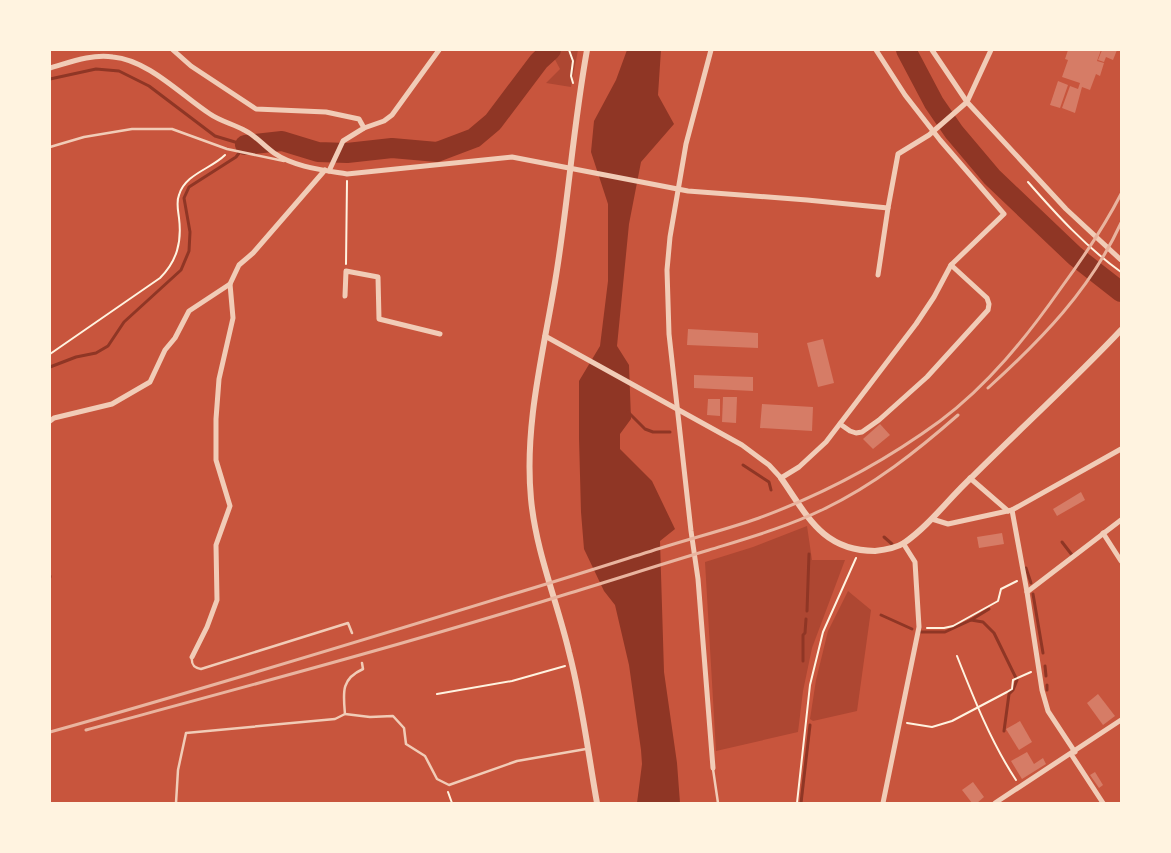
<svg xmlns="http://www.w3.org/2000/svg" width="1171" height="853" font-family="Rubik,sans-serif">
<rect width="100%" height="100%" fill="#c8553d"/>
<!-- green -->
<g fill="#ae4732">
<polygon points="550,50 578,50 571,87 546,83 560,69"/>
<polygon points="807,526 812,560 845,560 812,648 803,691 798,732 716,751 705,562 753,547"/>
<polygon points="848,591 871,610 857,711 813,721 810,719 816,680 828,631"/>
</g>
<!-- water -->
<polygon fill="#8f3625" points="627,50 661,50 658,95 674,124 641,162 629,224 617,346 629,365 631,419 620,434 620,449 652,481 675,529 660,541 664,672 677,763 680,803 637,803 642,764 641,750 629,665 615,605 604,591 584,549 581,512 579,438 579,381 600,346 608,281 608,204 591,152 594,121 616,80"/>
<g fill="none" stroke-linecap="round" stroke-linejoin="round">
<!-- stream -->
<g stroke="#8f3625" stroke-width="3">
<polyline points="50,79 96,69 119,71 149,86 215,136 245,145 236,157 189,187 184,198 190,232 189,251 181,270 124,322 108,346 96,353 76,357 50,367"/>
<polyline points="628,412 645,429 653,432 670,432"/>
<polyline points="743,465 769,482 771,490"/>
<polyline points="884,537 892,544"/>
<polyline points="1062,542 1072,555"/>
<polyline points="1026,568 1031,583"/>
<polyline points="50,576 50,577"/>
<polyline points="1033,594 1043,653"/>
<polyline points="807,611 809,554"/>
<polyline points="881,615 912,629"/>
<polyline points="971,620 983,622 994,633 1017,680 1013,690 1009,694 1004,731"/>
<polyline points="921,632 945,632 971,620 989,609"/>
<polyline points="803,661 803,635 805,633 806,619"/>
<polyline points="1045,666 1046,676"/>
<polyline points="1047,685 1047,690"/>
<polyline points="801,803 810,725"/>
</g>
<!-- river -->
<g stroke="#8f3625" stroke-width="20">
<polyline points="906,50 934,103 954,132 992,177 1075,256 1121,292"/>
<polyline points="245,145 282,141 318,152 347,153 392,148 437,152 474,138 493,122 539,61 551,50"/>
</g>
</g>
<!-- building -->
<g fill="#d67c66">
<polygon points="1068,50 1101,50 1097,61 1104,63 1100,76 1096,74 1090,90 1082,87 1075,113 1062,108 1070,86 1078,89 1080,83 1062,77 1068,60 1065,59"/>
<polygon points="1102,50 1117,50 1113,60 1106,57 1104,62 1098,60"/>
<polygon points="1058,81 1068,85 1060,108 1050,105"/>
<polygon points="688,329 758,333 758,348 687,345"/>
<polygon points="823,339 834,383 818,387 807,343"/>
<polygon points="694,375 753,377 753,391 694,388"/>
<polygon points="723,397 737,397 736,423 722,422"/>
<polygon points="708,399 720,399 720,416 707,415"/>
<polygon points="762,404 813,407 812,431 760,428"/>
<polygon points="880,424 890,435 873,449 863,439"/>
<polygon points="1081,492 1085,500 1057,516 1053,509"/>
<polygon points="1002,533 1004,544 979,548 977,537"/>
<polygon points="1098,694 1115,716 1103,725 1087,703"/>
<polygon points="1020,721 1032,742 1019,750 1006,729"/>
<polygon points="1027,752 1034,764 1043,758 1046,764 1022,779 1011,761"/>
<polygon points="1095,772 1103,785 1099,788 1090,775"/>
<polygon points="973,782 984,797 977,803 972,803 962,790"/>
</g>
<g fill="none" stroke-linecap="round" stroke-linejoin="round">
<!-- path -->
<g stroke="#fff3e0" stroke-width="2">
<polyline points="569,50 573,61 571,76 573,83"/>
<path d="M 1028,182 C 1056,214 1086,247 1121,272"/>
<polyline points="346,264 347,181"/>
<path d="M 50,354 L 160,278 C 177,261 182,242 179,218 C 178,210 176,202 179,195 C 185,174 211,169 225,155"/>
<polyline points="927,628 944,628 953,626 998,601 1001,589 1017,581"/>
<path d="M 957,656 C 974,699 991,742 1016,780"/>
<polyline points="437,694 512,681 565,666"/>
<polyline points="907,723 932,727 952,721 1007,692 1012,689 1013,680 1031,672"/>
<polyline points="448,792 452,803"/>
<polyline points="797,803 810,685 823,632 856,558"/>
</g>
<!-- service -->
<g stroke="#f1ccb7" stroke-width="2.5">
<polyline points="50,147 84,137 132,129 172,129 227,149 284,161"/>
<path d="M 192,657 C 191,665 194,668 201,669 L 348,623 L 352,633"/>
<path d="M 362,663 L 363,669 C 341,679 343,692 345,714 L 370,717 L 393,716 L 404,728 L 406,744 L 425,756 L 437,779 L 449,785 L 517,761 L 586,749"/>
<polyline points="713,769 718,803"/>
<polyline points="176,803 178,770 186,733 335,719 345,714"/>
</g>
<!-- minor -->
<g stroke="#f1ccb7" stroke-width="5">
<polyline points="173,50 191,66 256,109 326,112 359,119 364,128 343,141 329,171"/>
<polyline points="711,50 686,144 670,237 667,270 669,334 691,531 698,579 713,768"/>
<polyline points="932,50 967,102 1066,209 1121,260"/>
<path d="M 50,68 C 71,62 91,54 113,57 C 148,60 181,95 210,114 C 220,121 233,124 244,130 C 255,135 264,146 274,153 C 294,167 323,170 347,174 L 512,157 L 688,191 L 807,200 L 888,208 L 898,154 L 929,135 L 967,102 L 991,50"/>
<polyline points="364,128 384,121 392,115 439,50"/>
<polyline points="878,275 888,208"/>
<polyline points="345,296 346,271 378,277 379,319 440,334"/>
<polyline points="545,336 742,445 769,465 781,478 799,467 826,442 916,324 934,297 951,265 1004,214 940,140 905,95 876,50"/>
<polyline points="50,421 54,418 112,404 150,382 165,350 175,338 189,311 230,284 239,265 253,253 325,170"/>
<polyline points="840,424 850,431 856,433 862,432 879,420 927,377 988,310 989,304 987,298 951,265"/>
<polyline points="970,478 1008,511"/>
<polyline points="1012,510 1027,592 1042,690 1048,711 1075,752"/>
<polyline points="932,519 948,524 1012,510 1121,449"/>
<polyline points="1103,533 1121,561"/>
<polyline points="1027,592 1121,520"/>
<polyline points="192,657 207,627 217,600 216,545 230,506 216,460 216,419 219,379 233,318 230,284"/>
<polyline points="1071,754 1103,803"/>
<polyline points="883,803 919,627 915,562 903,543"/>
<polyline points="995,803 1121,720"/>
</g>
<!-- tertiary -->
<g stroke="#f1ccb7" stroke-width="6">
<path d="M 587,50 C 573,127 568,205 555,282 C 543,354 524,426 531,499 C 536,552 557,601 569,652 C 582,701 588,753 597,803"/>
<path d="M 781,478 C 807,515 822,551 875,551 C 884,550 896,548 904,543 C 930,525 949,498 972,477 C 1021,428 1073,381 1121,330"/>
</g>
<!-- rail -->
<g stroke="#e9b49f" stroke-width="3">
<path d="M 988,388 C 1042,339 1090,290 1121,223"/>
<path d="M 86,730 C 248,686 410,643 570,593 C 616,579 662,564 709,550 C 748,538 787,527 824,509 C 874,485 917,451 958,415"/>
<path d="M 50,732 C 204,689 357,642 510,595 C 561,580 613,563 664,547 C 696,537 728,529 759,518 C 824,494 884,462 940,421 C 988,385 1026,338 1061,288 C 1083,258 1104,227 1121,194"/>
</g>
</g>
<!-- border -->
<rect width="1171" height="853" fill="none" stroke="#fff3e0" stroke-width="102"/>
</svg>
